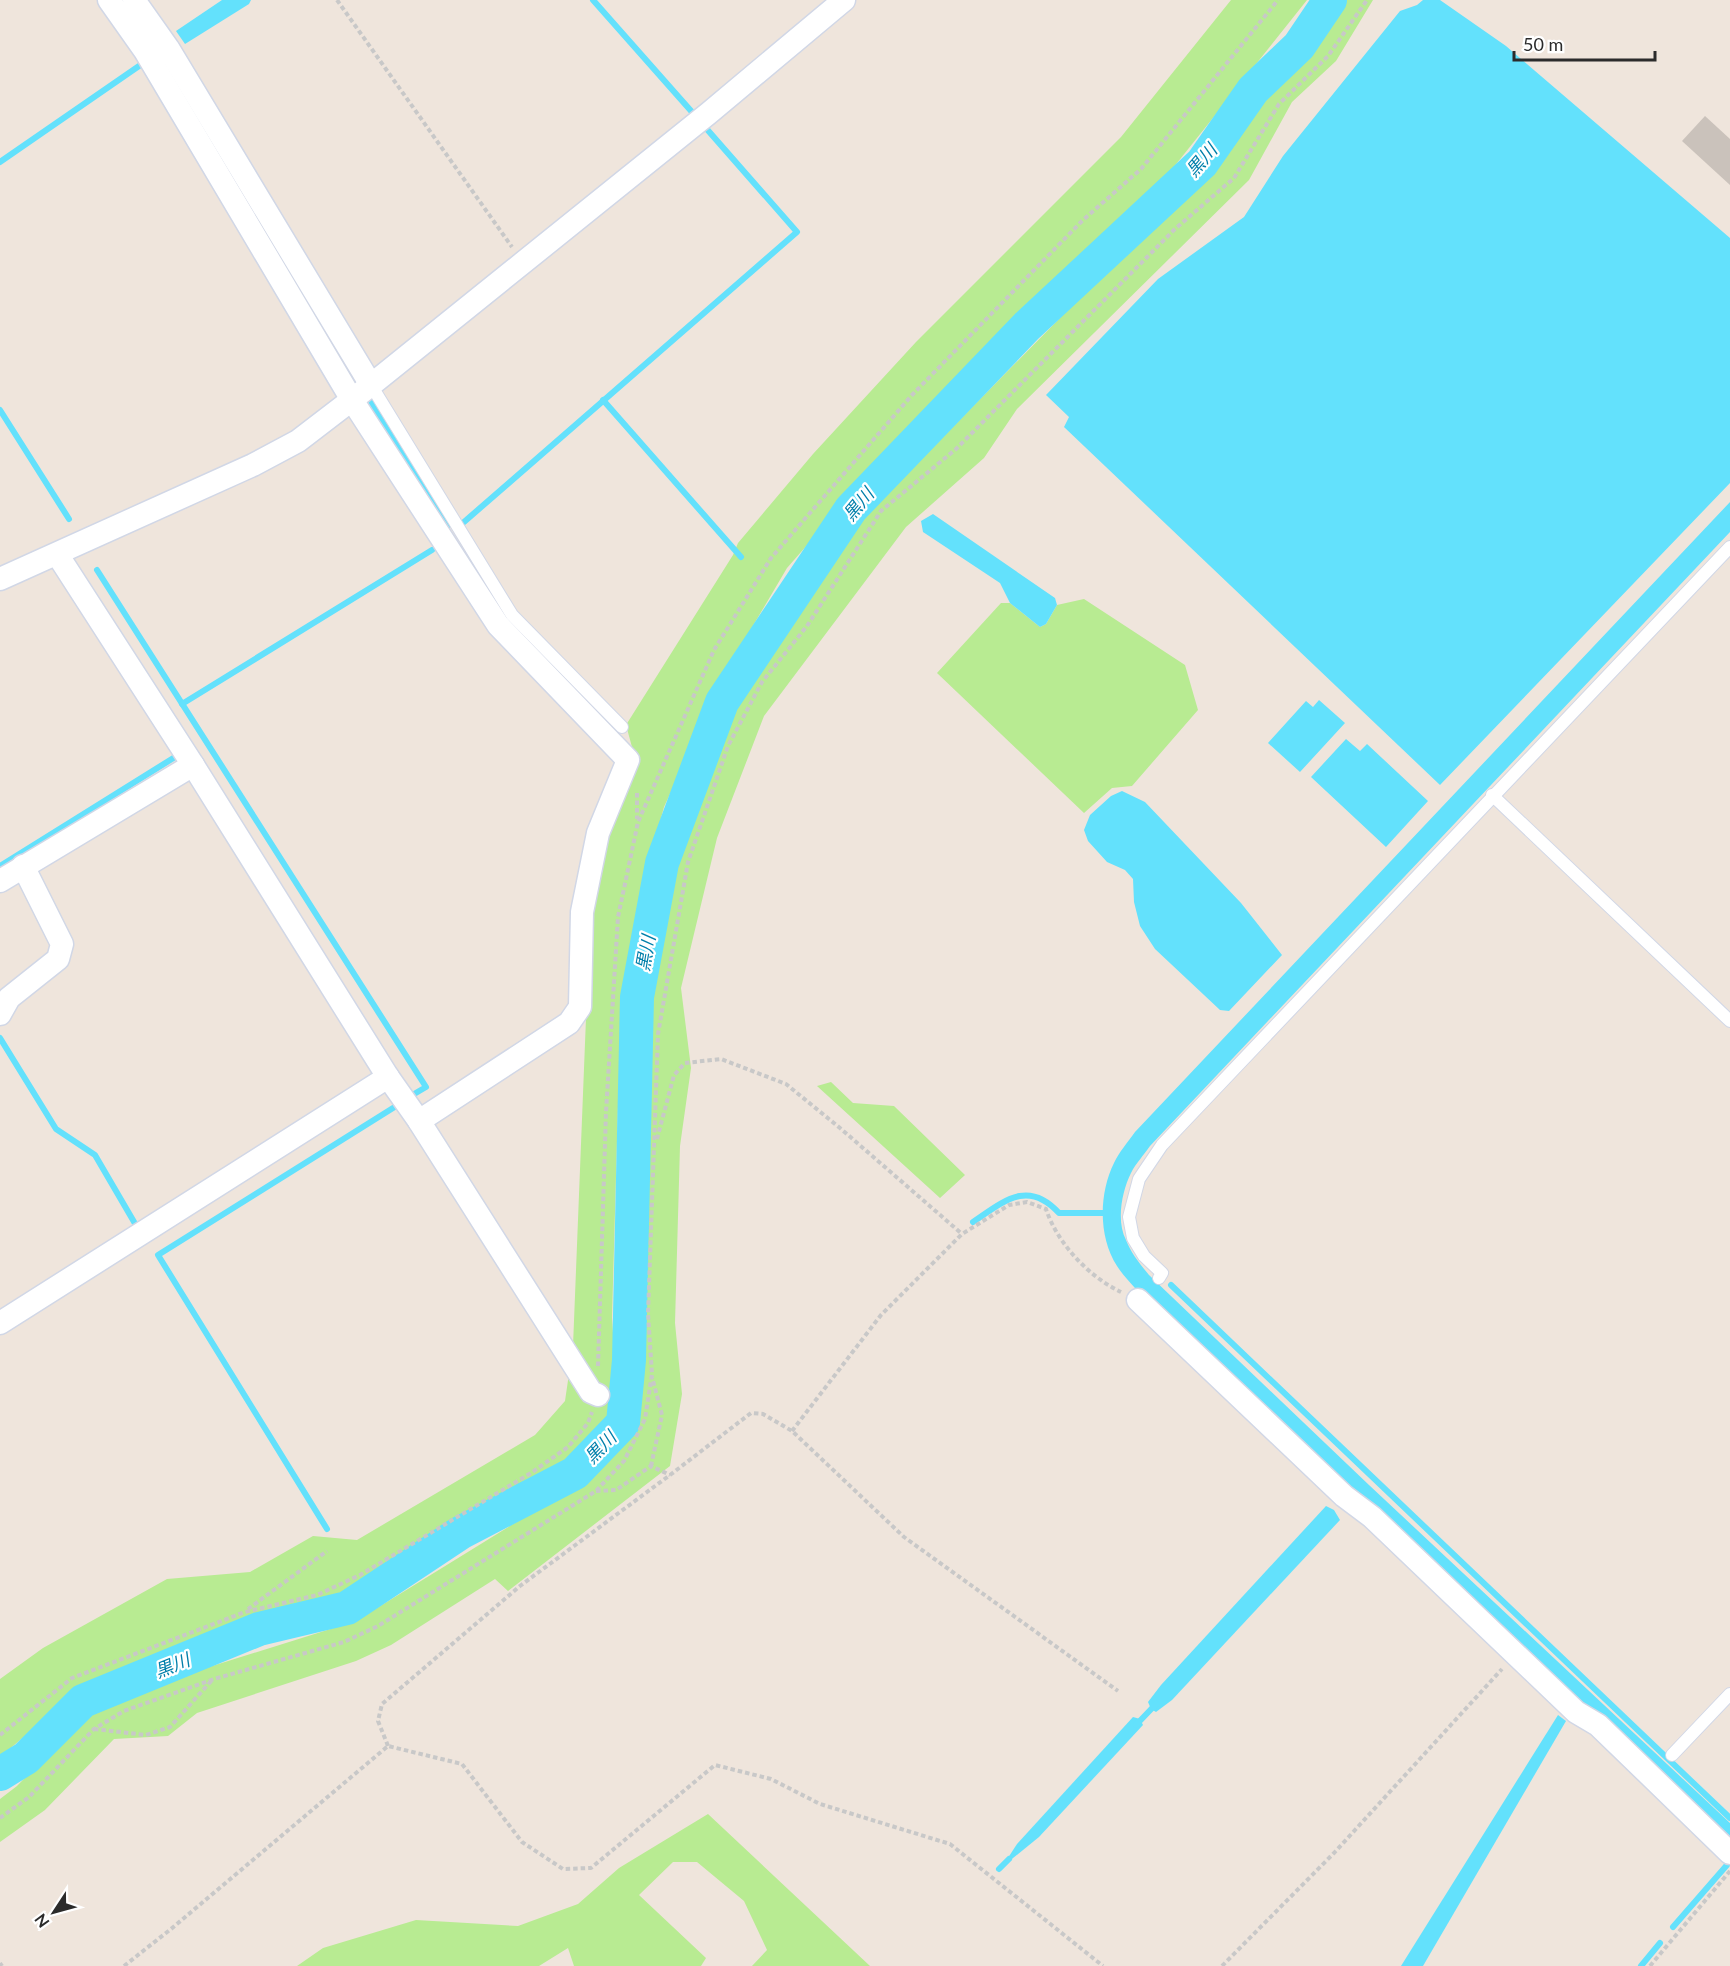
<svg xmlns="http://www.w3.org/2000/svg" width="1730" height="1966" font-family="Lato,'Noto Sans JP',sans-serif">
<rect width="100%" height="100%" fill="#efe5dc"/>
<!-- green -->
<g fill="#b8eb92">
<polygon points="1231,0 1307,0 1169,173 920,416 787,568 724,675 664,807 645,878 618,1106 612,1318 617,1391 604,1430 575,1461 344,1601 250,1627 77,1692 0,1757 0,1679 43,1648 167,1579 250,1572 313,1536 357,1540 535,1435 565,1401 573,1346 586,1018 587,915 604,836 635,758 626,725 733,555 738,543 813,454 916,342 1121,137"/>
<polygon points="1347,0 1373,0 1336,61 1292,102 1249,180 1017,409 984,458 906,527 764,716 717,838 681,988 691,1068 680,1146 675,1323 682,1394 670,1466 508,1591 495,1579 391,1645 356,1661 197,1713 168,1736 114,1739 45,1810 0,1842 0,1799 17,1786 75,1726 123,1694 356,1621 594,1474 627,1432 638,1387 636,1334 645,1037 674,860 715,740 747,678 867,502 938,442 1167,209 1221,163 1267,90 1305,61"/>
<polygon points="1084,599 1185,665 1198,710 1132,786 1112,788 1084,813 937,673 1001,603 1010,603 1040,627 1046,624 1057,605"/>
<polygon points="831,1082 853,1103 894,1106 965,1175 940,1198 817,1086"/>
<polygon points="708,1814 870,1966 752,1966 767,1950 744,1901 697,1862 673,1862 639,1895 706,1958 701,1966 574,1966 568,1948 539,1966 297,1966 323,1948 416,1920 518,1926 578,1904 619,1868"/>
</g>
<!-- water -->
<g fill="#63e1fc">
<polygon points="222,0 251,0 249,4 185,44 176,31"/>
<polygon points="1423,0 1440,0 1506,46 1730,238 1730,483 1440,785 1064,427 1069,417 1046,395 1158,279 1244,217 1283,156 1400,11 1417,5"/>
<path d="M 1730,502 L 1730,532 L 1150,1146 C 1144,1155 1136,1163 1131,1173 C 1122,1191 1116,1221 1126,1240 C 1131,1253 1140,1264 1149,1275 L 1369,1485 L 1730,1823 L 1730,1843 C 1529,1661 1332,1475 1135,1288 C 1129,1281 1122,1274 1117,1266 C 1098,1237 1099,1193 1114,1163 C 1119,1152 1128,1142 1135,1132 Z"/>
<polygon points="933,514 1055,598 1057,605 1046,624 1040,627 1010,603 1000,583 923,532 921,521"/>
<polygon points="1319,700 1345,723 1300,772 1268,743 1306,701 1313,707"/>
<polygon points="1346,739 1360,751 1367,744 1428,801 1386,847 1311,777"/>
<polygon points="1122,791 1145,802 1241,903 1282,955 1229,1011 1220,1010 1155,949 1140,926 1134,902 1133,879 1125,870 1107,862 1088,841 1084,830 1090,815 1111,796"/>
<polygon points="1326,1506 1334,1510 1340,1520 1172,1700 1156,1712 1151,1709 1148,1702 1161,1685"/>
<polygon points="1558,1715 1566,1721 1423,1966 1401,1966"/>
<polygon points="1133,1717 1140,1719 1143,1725 1039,1837 1002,1867 1017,1844"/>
</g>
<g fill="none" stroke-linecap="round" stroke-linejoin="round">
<!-- stream -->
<g stroke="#63e1fc" stroke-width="6">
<polyline points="593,0 692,112"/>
<polyline points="0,162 139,66"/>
<polyline points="366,395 447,527"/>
<polyline points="603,400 741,557"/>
<polyline points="0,410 69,519"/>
<polyline points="464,522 797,232 705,127"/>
<polyline points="97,570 426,1087 409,1097"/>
<polyline points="182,704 432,550"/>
<polyline points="0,866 175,757"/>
<polyline points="0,1038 56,1129 95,1155 137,1227"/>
<path d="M 973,1222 C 1004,1201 1028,1179 1059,1213 L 1110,1213"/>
<polyline points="1171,1285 1730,1818"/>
<polyline points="327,1529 158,1255 401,1103"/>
<polyline points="1136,1725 1156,1704"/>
<polyline points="999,1869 1009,1859"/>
<polyline points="1673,1927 1727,1865"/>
<polyline points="1641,1966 1660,1943"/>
</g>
<!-- river -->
<polyline stroke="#63e1fc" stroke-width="34" points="0,1774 26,1758 83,1701 259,1629 347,1608 460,1533 575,1473 623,1423 629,1360 637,997 662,863 722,702 851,509 1027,326 1202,163 1253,90 1299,46 1330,0"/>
</g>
<!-- building -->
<polygon fill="#cac2bb" points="1705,116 1730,139 1730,185 1682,141"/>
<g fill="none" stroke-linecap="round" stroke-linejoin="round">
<defs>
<g id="lane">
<polyline points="371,385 512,615 622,727"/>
<polyline points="1492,795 1730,1021"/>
<polyline points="1159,1278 1162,1273 1144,1256 1133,1238 1129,1217 1139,1179 1162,1145 1730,547"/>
<polyline points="1672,1755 1730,1694"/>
</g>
<g id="street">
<polyline points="109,0 145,51 352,400 498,625 628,760 598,833 582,912 580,1007 569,1023 419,1121"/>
<polyline points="134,0 168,48 371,385"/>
<polyline points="57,554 193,765 388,1077 419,1121 591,1392 598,1395"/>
<polyline points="0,579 253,465 298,441 371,385 709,113 844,0"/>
<polyline points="0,881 193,765"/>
<polyline points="0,1014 9,998 58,959 62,944 23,866"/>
<polyline points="1138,1300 1344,1496 1372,1517 1576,1712 1598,1725 1730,1853"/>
<polyline points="0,1323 388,1077"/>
</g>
</defs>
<!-- lane casing -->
<use href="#lane" stroke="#d1d7e6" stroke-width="14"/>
<!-- street casing -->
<use href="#street" stroke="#d1d7e6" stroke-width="25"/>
<!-- path -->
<g stroke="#c8c8c8" stroke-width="4" stroke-dasharray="4.5 3" stroke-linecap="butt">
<polyline points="337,0 512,247"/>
<polyline points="637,793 637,819"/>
<polyline points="657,1139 674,1075 685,1063 721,1059 786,1084 840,1128 962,1234"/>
<polyline points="598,1366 606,1112 618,917 638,822 714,650 771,558 912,395 1083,220 1141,169 1278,0"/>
<path d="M 792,1431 L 881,1315 L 962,1234 L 1009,1205 L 1027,1202 L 1046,1209 C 1057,1243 1089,1277 1121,1292"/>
<polyline points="651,1466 662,1415 652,1377"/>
<polyline points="596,1491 616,1490 651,1466 670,1475"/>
<polyline points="248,1609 327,1551"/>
<polyline points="94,1729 146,1735 170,1727 213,1679"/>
<polyline points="0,1735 72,1678 245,1612 317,1595 360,1575 531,1473 568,1447 588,1423 592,1412"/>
<polyline points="388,1746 378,1721 382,1704 520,1586 670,1475 751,1413 763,1414 792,1431 904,1537 1118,1691"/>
<polyline points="0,1818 29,1797 94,1729 124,1711 214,1679 344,1642 378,1626 596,1491 624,1461 645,1419 652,1374 648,1314 658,1034 688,862 728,746 762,682 807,626 881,511 956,449 1175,229 1234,178 1279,104 1328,56 1367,0"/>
<polyline points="0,1963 2,1966"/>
<polyline points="124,1966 171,1929 388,1746 462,1764 522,1842 563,1869 591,1868 715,1765 771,1779 820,1804 950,1844 1103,1966"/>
<polyline points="1222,1966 1334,1853 1502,1669"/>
<polyline points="1650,1966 1730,1871"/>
</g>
<!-- lane -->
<use href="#lane" stroke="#fff" stroke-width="12"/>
<!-- street -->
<use href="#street" stroke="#fff" stroke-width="22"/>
</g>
<g text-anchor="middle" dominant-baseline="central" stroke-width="4.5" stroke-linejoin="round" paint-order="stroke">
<!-- water labels -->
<g font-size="18" font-style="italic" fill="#007faa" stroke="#fff">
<text transform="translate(1201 160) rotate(-49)">黒川</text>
<text transform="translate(858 504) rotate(-50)">黒川</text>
<text transform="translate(645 953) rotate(-80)">黒川</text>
<text transform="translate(600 1447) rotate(-46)">黒川</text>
<text transform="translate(172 1665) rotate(-22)">黒川</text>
</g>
</g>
<!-- north arrow -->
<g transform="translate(54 1912) rotate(234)" stroke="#ffffff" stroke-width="4.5" paint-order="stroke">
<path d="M0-4.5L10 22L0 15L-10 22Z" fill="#2b2b2b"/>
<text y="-9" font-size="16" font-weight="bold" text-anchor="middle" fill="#2b2b2b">N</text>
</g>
<!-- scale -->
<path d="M1514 51v9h141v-9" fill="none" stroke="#2b2b2b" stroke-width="3"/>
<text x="1523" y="51" font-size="18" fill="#2b2b2b" stroke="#ffffff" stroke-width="4.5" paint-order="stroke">50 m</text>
</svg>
